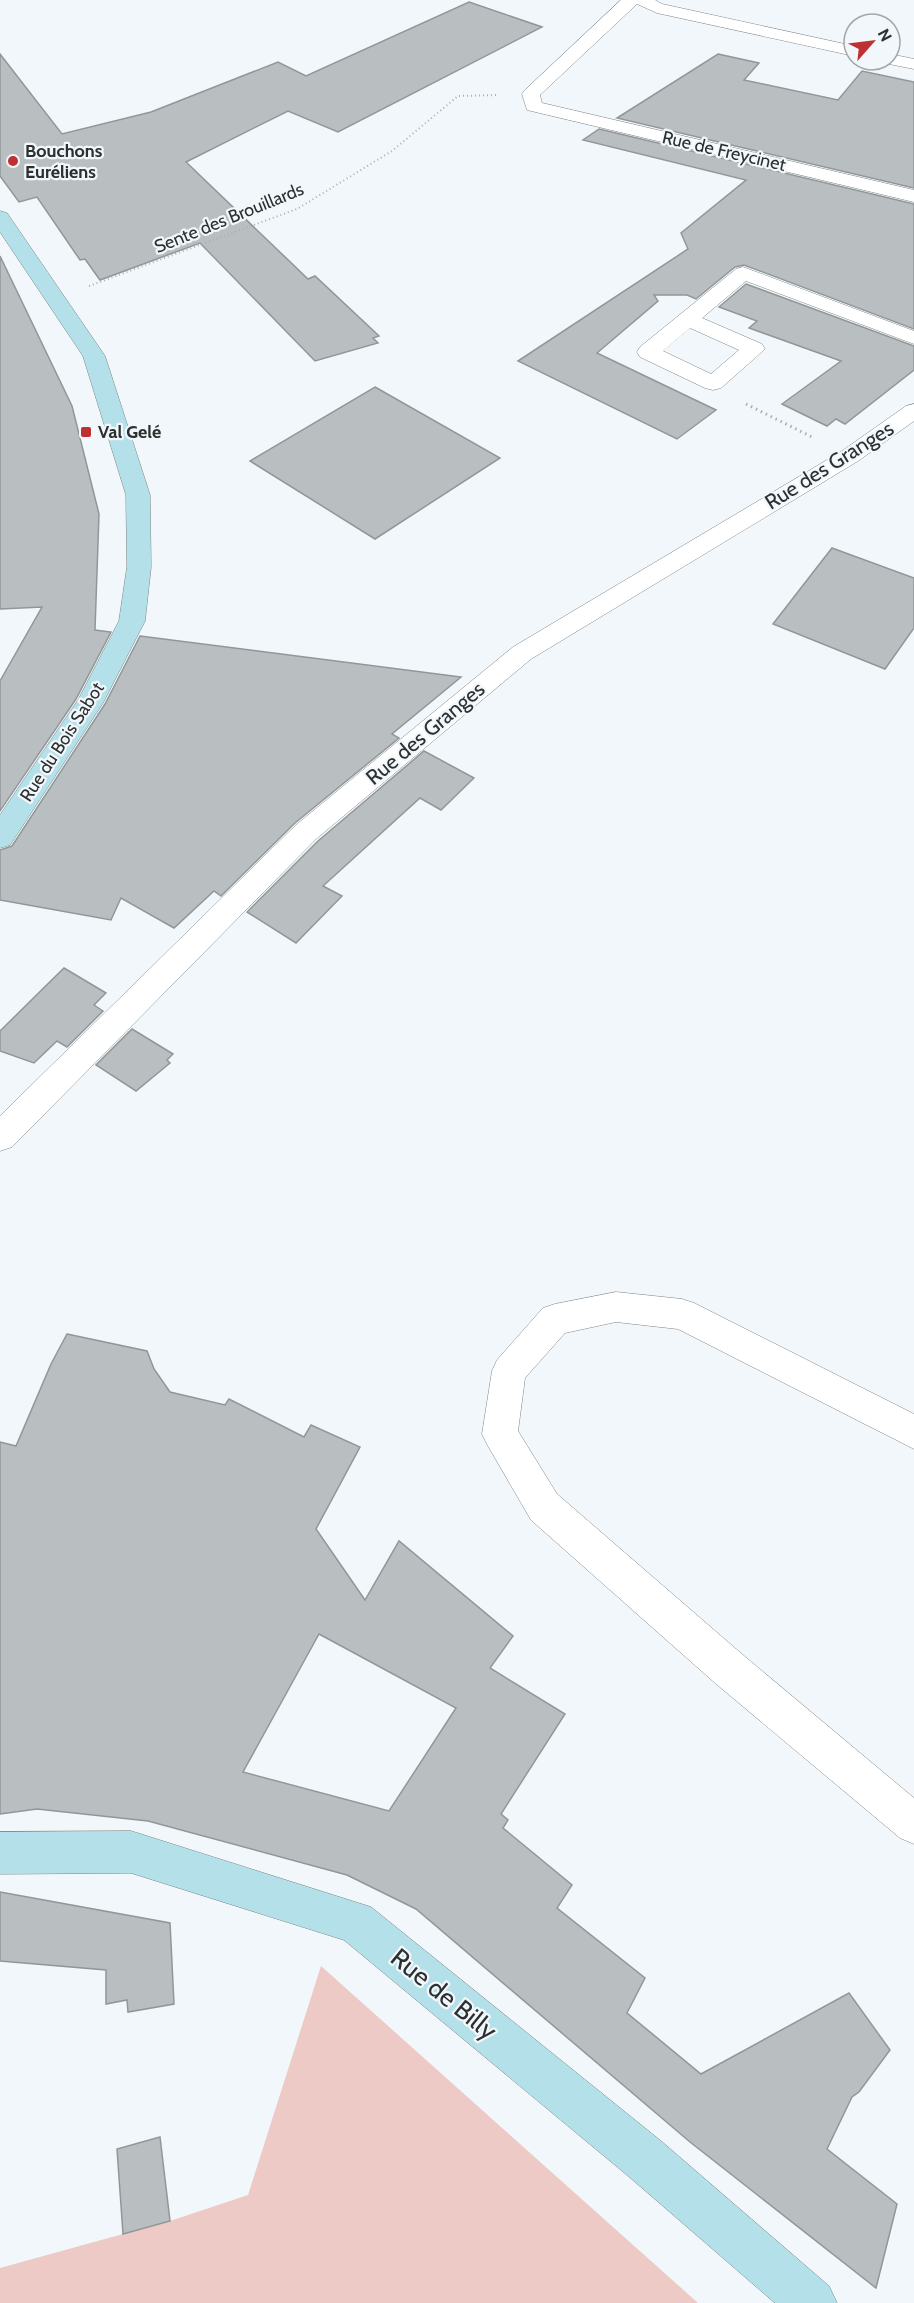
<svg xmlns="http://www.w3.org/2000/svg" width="914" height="2303" font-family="Cabin,sans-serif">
<rect width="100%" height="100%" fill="#f1f7fa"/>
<!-- green -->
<polygon fill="#edcac6" points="321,1966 698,2303 0,2303 0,2268 170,2221 248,2195"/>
<!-- building -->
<g fill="#b9bfc1" stroke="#919799" stroke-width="1.5" fill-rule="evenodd">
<polygon points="469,2 542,27 338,132 288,111 186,162 308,279 315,276 379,336 373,338 378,343 315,361 200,243 100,280 85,259 80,260 37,197 19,202 0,176 0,54 62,134 151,112 278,62 306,76"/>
<polygon points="718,54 759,63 744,80 838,100 862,71 914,82 914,188 617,118"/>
<polygon points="599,129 914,204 914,329 744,265 735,267 696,299 687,295 654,295 658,301 597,353 716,410 677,439 518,361 688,249 681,233 746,180 583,140"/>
<polygon points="0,256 72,406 99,514 95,630 111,632 76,699 0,811 0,681 42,607 0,609"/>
<polygon points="746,284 914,346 914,370 845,424 836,419 827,426 782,404 841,361 749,328 757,321 719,307"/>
<polygon points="375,387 500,458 375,539 250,461"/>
<polygon points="832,548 914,578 914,628 885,669 773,624"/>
<polygon points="140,636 461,677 392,734 399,738 295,823 221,896 214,891 174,928 121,898 111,920 0,900 0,850 12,846 105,704"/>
<polygon points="424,751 474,778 441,810 420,798 323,886 342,896 296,943 247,912 318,841"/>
<polygon points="64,968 106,993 94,1005 103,1011 67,1047 57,1041 34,1063 0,1051 0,1031"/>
<polygon points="132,1029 173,1054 167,1060 170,1063 136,1091 96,1065"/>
<path d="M 67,1334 L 147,1351 L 154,1369 L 170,1392 L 225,1405 L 229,1399 L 304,1437 L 311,1425 L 360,1447 L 316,1529 L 365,1600 L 399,1541 L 513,1636 L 490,1668 L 565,1714 L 501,1814 L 508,1820 L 503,1828 L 572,1885 L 557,1908 L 645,1978 L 627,2013 L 701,2074 L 849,1993 L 890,2050 L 859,2092 L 852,2097 L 827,2149 L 897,2204 L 876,2288 L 690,2142 L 416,1909 L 347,1875 L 148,1821 L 37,1809 L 0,1814 L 0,1442 L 16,1446 L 51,1364 ZM 319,1634 L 456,1708 L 389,1811 L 243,1772 Z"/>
<polygon points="0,1892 170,1923 174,2004 128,2012 127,2000 106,2004 106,1970 0,1961"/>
<polygon points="160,2137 170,2221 123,2234 117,2149"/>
</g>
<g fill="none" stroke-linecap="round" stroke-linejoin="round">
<defs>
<polygon id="service" points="616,1292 682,1299 694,1303 914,1414 914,1449 678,1329 616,1322 565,1333 525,1378 518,1431 557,1494 743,1655 914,1798 914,1844 900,1838 715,1683 531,1520 488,1446 482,1434 492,1371 497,1360 543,1308 555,1304"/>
<g id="minor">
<polygon points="621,0 655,0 662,4 854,46 854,56 657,13 637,4 540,95 542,103 914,190 914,202 527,110 522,94 525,90"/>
<polygon points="890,54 914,59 914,69 884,63 882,60 890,60"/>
<path d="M 743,267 L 914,331 L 914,344 L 746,281 L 702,318 L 762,344 L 765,349 L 721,388 L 713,390 L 705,388 L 640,357 L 637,352 L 640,347 L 736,269 ZM 690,328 L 739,350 L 711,374 L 663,351 Z"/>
</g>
<polygon id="tertiary" points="914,404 914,421 858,461 531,659 316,839 12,1147 0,1151 0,1116 296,825 513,647 842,451 906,406"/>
<g id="secondary">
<polygon points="0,211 7,213 105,356 150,495 151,567 145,621 103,703 10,845 0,848 0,815 78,700 119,621 127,567 126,495 83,356 0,232"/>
<polygon points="131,1831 371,1907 661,2141 829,2286 837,2303 775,2303 627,2175 344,1940 131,1873 0,1874 0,1832"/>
</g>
</defs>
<!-- service casing -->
<use href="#service" stroke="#7f8587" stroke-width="1"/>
<!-- minor casing -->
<use href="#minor" stroke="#7f8587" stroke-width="1"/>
<!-- tertiary casing -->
<use href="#tertiary" stroke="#7f8587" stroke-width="1"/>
<!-- secondary casing -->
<use href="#secondary" stroke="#7f8587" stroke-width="1"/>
<!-- path-far1 -->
<polyline stroke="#aaafb1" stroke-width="2" stroke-dasharray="1 3" stroke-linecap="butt" points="89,286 297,209 392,151 458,96 497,95"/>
<!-- path -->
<polyline stroke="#aaafb1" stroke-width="3" stroke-dasharray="1.5 4" stroke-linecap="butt" points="746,404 812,437"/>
<!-- service -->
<use href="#service" fill="#fff" fill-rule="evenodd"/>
<!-- minor -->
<use href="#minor" fill="#fff" fill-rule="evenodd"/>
<!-- tertiary -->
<use href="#tertiary" fill="#fff" fill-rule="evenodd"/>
<!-- secondary -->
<use href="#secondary" fill="#b4e0e9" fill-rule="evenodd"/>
</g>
<!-- markers -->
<g fill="#bf3032" stroke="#f1f7fa" stroke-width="2">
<circle cx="13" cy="161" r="6"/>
<rect x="80" y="426" width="12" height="12" rx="3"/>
</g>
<g text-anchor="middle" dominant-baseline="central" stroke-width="4.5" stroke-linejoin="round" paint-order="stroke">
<!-- far-poi labels -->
<g font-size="18" font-weight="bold" fill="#2d3030" stroke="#f1f7fa" text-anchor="start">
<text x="25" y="151">Bouchons<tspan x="25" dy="21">Euréliens</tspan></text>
<text x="98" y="432">Val Gelé</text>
</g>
<!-- far-street labels -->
<g font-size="18" fill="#2d3030" stroke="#f1f7fa">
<text transform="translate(724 151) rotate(13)">Rue de Freycinet</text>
<text transform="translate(229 218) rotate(-22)">Sente des Brouillards</text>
<text transform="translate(62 742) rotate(-57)">Rue du Bois Sabot</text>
</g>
<!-- street labels -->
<g font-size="21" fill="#2d3030" stroke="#f1f7fa">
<text transform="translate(829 465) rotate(-32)">Rue des Granges</text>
<text transform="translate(425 733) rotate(-40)">Rue des Granges</text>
</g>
<!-- near-street labels -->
<g font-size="26" fill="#2d3030" stroke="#f1f7fa">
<text transform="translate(444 1994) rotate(39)">Rue de Billy</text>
</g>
</g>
<!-- north arrow -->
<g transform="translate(872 42) rotate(62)"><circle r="28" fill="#f1f7fa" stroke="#a3a7a9" stroke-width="1.5"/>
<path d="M0-4.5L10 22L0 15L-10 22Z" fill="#bf3032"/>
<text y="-9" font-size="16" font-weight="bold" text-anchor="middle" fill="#2d3030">N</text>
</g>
</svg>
